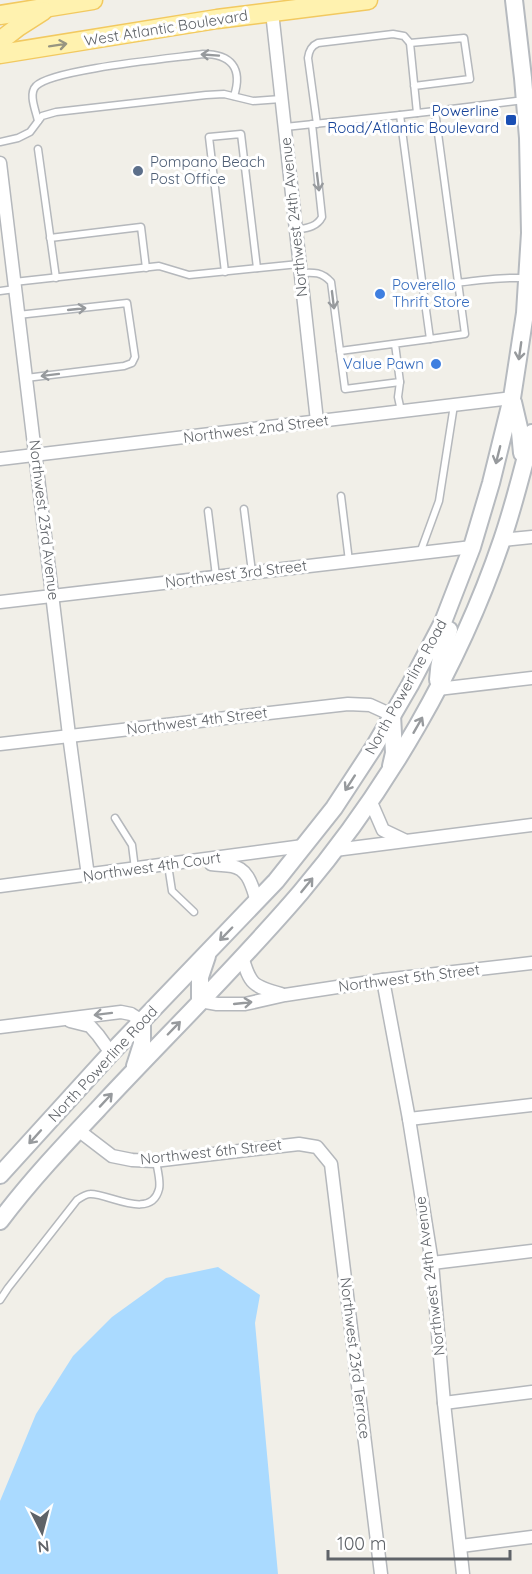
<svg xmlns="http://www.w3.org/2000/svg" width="532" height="1574" font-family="Quicksand,sans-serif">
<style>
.water{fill:#aadaff}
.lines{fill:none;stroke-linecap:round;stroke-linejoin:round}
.service-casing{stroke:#b5b8bc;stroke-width:9}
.minor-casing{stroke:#b5b8bc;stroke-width:15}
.secondary-casing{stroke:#b6babf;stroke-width:20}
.primary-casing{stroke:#f2c960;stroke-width:21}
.service{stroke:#fff;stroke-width:6}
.minor{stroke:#fff;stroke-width:12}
.secondary{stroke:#fff;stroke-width:16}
.primary{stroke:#fff2af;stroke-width:18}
.oneway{stroke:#979581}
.oneway2{stroke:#979a9d}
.transit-dot{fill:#1a4fb4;stroke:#fff;stroke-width:2}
.service-dot{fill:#5c6f8a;stroke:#fff;stroke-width:2}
.shop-dot{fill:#3f7fe0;stroke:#fff;stroke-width:2}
.labels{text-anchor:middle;stroke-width:6;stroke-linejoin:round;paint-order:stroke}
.street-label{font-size:15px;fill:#5f6368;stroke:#fff}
.transit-label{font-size:15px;fill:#164399;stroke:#fff;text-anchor:end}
.service-label{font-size:15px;fill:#4e5e75;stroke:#fff;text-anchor:start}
.shop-label{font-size:15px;fill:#366cbe;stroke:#fff;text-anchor:start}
</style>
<rect width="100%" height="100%" fill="#f1efe8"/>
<path class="water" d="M218 1267 260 1295 255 1323 278 1574H0V1501L36 1414 73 1356 112 1317 166 1278Z"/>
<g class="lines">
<g class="service-casing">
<g id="service">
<path d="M414 86 470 79 464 38 410 43 417 113"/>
<path d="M524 100 435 111 465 334 430 339 423 288C457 283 492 277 526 278"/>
<path d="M38 121C36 111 28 94 36 86 52 69 175 58 203 54 231 54 243 68 234 96"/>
<path d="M317 124 308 58C309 51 311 46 318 43L393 34 404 36 410 43"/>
<path d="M285 127 400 115"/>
<path d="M0 142 18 138 30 132 42 116 56 112 206 95 224 94 253 101 281 99"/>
<path d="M38 149 56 278"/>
<path d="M296 230C307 228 317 227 322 217L312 124"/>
<path d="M50 238 141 227 146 268"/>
<path d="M225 272 209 137 241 134 257 268"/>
<path d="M301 273C314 272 322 272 331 282L340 351"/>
<path d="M14 282 159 266 189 275 299 264"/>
<path d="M423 288 400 115 435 111"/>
<path d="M0 291 15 289"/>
<path d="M18 315 127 303 135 357 132 363 124 366 26 378"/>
<path d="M395 344 400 382 345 389 340 351 430 339"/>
<path d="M400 382 398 397 401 411"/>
<path d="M341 496 349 561"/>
<path d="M244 509 252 572"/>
<path d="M208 511 216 576"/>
<path d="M420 553 439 501 454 405"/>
<path d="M115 818 132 845 135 869"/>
<path d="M168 865 172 891 194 912"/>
<path d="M0 1300 8 1288 77 1200C80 1198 86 1194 90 1194 108 1193 151 1221 159 1189 161 1181 157 1169 156 1160"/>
</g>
</g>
<g class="minor-casing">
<g id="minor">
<path d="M272 12 317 421"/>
<path d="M0 163 69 735 88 876"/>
<path d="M0 459 512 398"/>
<path d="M502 540 532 537"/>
<path d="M0 602 472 547"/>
<path d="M438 689 532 678"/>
<path d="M0 744 348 704 370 705 392 715"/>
<path d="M370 800 383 830 404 840"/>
<path d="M335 850 532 825"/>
<path d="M211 864C218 865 225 865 232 866 249 869 252 887 257 901"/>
<path d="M0 886 303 846"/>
<path d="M242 956C250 985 253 986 281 994"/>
<path d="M383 980 409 1119 432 1263 444 1403 463 1574"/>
<path d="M200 1001 217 1004H245L285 995 383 980 532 963"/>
<path d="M70 1021 90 1026 98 1035 111 1053"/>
<path d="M0 1027 121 1012 131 1014 142 1021"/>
<path d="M409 1119 532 1105"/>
<path d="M78 1130 112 1156 132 1160 154 1161 299 1144 317 1147 331 1164 381 1574"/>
<path d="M432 1263 532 1251"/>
<path d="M444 1403 532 1392"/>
<path d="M461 1546 532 1537"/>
</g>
</g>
<g class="secondary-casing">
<g id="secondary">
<path d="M513 402 520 432 522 453"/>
<path d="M438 680C439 661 442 648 449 630"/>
<path d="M391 766 394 753 392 715"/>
<path d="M200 1001V977L207 956"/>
<path d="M135 1066 142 1044V1021"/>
<path d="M0 1175 111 1053 276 881 334 808 374 747 410 685 443 622 472 547 491 483 512 398 525 313 530 233 528 138 523 78 514 0"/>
<path d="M0 1221C30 1181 65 1144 99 1108 166 1036 237 967 301 892 387 790 459 667 502 540 514 505 523 469 532 433"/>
</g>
</g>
<g class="primary-casing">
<g id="primary">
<path d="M0 15 93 0"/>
<path d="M0 41 18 27 43 11"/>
<path d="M0 54 217 19 368 0"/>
</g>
</g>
<use href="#service" class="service"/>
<use href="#minor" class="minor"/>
<use href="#secondary" class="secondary"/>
<use href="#primary" class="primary"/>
</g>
<defs><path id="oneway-shaft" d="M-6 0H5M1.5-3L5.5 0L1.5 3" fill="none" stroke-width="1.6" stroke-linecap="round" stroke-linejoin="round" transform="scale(1.5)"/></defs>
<use class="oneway" href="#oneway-shaft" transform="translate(58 45) rotate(-9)"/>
<g class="oneway2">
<use href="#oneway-shaft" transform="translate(210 55) rotate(-176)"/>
<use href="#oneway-shaft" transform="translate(318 182) rotate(83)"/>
<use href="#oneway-shaft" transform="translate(333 300) rotate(83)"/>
<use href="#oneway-shaft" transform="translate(77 309) rotate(-6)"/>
<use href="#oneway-shaft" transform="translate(520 351) rotate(98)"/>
<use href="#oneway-shaft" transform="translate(50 375) rotate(173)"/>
<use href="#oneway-shaft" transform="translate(498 455) rotate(104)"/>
<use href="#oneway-shaft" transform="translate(418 725) rotate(-60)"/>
<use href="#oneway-shaft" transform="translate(350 783) rotate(123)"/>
<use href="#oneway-shaft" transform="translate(307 885) rotate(-51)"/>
<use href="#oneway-shaft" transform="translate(226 934) rotate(134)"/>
<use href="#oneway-shaft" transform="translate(243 1003) rotate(-6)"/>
<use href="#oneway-shaft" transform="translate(103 1014) rotate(173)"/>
<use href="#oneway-shaft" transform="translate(174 1028) rotate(-46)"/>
<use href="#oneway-shaft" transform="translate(106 1100) rotate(-47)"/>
<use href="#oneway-shaft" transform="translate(35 1137) rotate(132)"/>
</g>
<rect class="transit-dot" x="505" y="114" width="12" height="12" rx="3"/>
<circle class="service-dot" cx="138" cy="171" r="6"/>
<g class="shop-dot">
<circle cx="380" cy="294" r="6"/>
<circle cx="436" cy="364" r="6"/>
</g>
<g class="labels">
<g class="street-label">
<text transform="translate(166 28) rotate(-9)" y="5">West Atlantic Boulevard</text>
<text transform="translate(294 217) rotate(-96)" y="5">Northwest 24th Avenue</text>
<text transform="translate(256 429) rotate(-7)" y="5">Northwest 2nd Street</text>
<text transform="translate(44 520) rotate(83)" y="5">Northwest 23rd Avenue</text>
<text transform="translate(236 574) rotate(-7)" y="5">Northwest 3rd Street</text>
<text transform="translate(406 687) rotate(-61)" y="5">North Powerline Road</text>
<text transform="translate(197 721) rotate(-7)" y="5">Northwest 4th Street</text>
<text transform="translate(152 867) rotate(-8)" y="5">Northwest 4th Court</text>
<text transform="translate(409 978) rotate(-7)" y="5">Northwest 5th Street</text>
<text transform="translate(103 1064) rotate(-47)" y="5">North Powerline Road</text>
<text transform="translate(211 1152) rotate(-6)" y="5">Northwest 6th Street</text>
<text transform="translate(430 1276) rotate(-97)" y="5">Northwest 24th Avenue</text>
<text transform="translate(355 1358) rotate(83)" y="5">Northwest 23rd Terrace</text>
</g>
<g class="transit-label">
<text x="499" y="116">Powerline<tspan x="499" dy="17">Road/Atlantic Boulevard</tspan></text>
</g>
<g class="service-label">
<text x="150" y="167">Pompano Beach<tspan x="150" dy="17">Post Office</tspan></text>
</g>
<g class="shop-label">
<text x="392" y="290">Poverello<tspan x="392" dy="17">Thrift Store</tspan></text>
<text x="424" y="369" text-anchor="end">Value Pawn</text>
</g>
</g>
<g transform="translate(42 1532) rotate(174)" stroke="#ffffff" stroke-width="4.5" paint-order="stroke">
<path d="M0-4.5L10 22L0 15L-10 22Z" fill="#5f6368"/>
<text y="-9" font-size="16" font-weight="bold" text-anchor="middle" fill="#5f6368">N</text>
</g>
<path d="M328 1550v9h182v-9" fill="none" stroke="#5f6368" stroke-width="3"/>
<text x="337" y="1550" font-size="18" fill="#5f6368" stroke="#ffffff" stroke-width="4.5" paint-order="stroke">100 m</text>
</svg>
